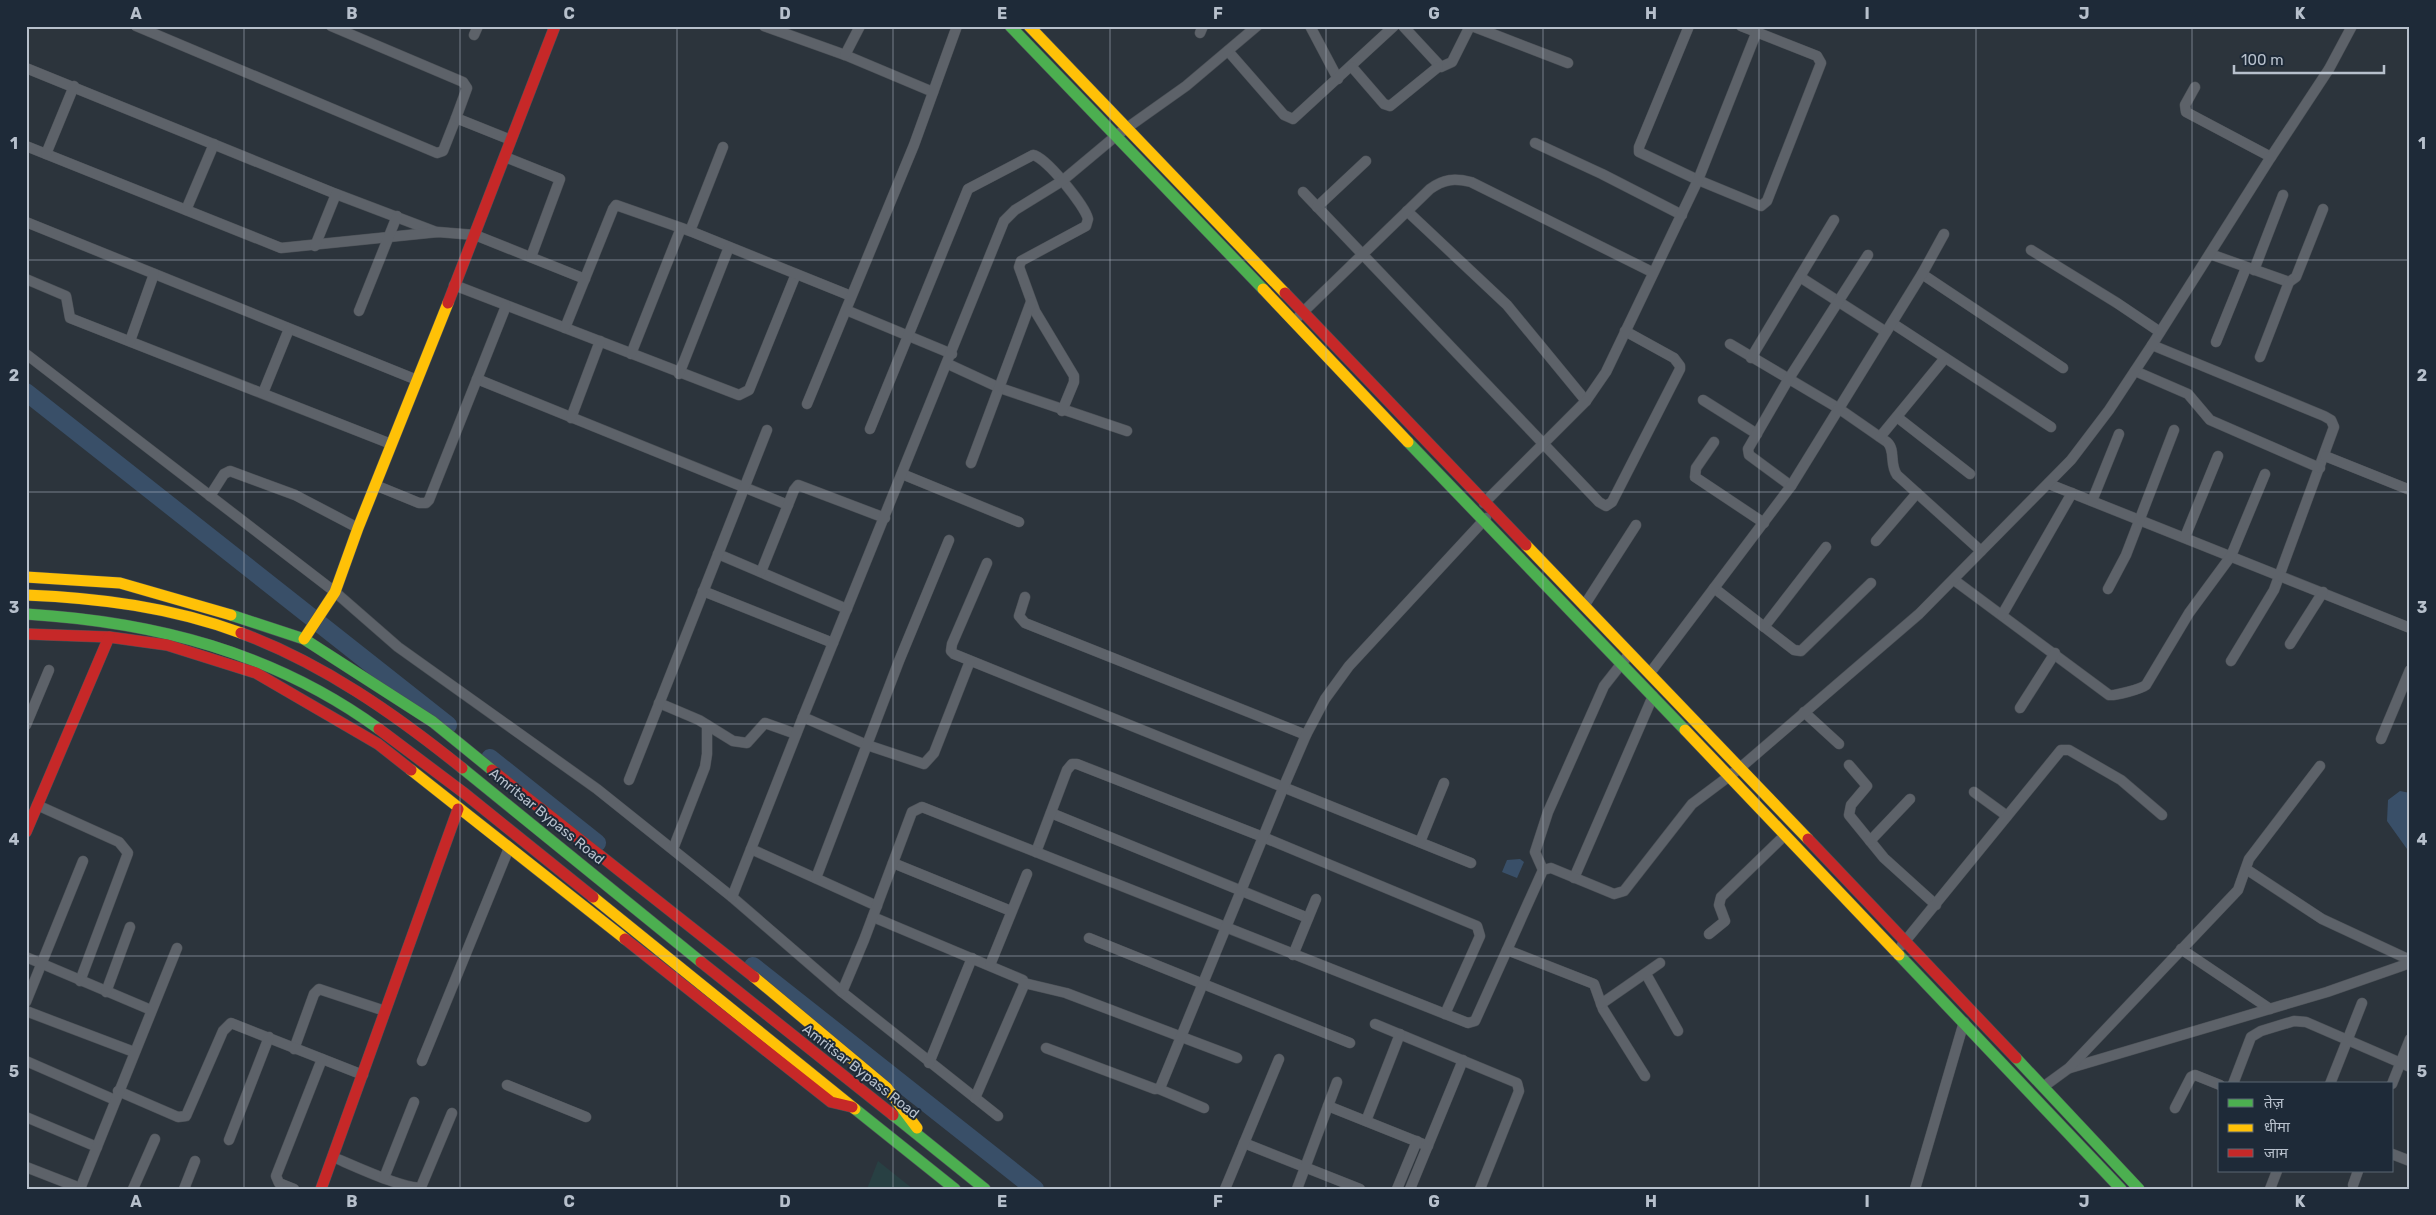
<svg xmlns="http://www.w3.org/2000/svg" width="2436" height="1215" font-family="Rubik,'Noto Sans Devanagari',sans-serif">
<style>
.green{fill:#284043}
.water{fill:#394f68}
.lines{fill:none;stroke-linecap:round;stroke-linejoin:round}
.river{stroke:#394f68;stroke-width:18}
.street-casing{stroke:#4b5056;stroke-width:11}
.fast-casing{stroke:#4b5056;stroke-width:12}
.slow-casing{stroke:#4b5056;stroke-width:12}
.jam-casing{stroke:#4b5056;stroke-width:12}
.street{stroke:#5d6269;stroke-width:10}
.fast{stroke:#4caf50;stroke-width:11}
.slow{stroke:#ffc107;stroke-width:11}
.jam{stroke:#c62828;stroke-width:11}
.grid{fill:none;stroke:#b7c0cc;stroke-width:1;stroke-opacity:0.55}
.labels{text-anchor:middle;stroke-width:4;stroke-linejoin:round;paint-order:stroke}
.street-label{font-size:14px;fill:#b7c0cc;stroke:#1e2a38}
.neatline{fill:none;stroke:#b7c0cc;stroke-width:2}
.grid-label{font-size:16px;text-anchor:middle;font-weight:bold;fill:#b7c0cc}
</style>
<rect width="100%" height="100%" fill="#2c343c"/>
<path class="green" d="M878 1161 913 1189H867Z"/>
<g class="water">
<path d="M2400 791 2410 793V885L2407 849 2387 821 2388 800Z"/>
<path d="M1520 859 1524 862 1517 878 1502 872 1507 860Z"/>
</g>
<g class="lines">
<g class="river">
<path d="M26 392 448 725"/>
<path d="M490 758 597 843"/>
<path d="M753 966 1035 1189"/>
</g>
<g class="street-casing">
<g id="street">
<path d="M136 26 437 153 443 151 456 118"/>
<path d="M331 26 463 82 467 88 456 118 511 140"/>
<path d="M764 26 845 55 933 92"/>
<path d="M1310 26 1338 79"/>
<path d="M1403 26 1441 67 1452 62 1470 26"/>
<path d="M1472 26 1568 63"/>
<path d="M1689 26 1639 147V152L1698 180 1761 206 1767 201 1821 63 1817 56 1741 26"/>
<path d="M1200 33 1203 26"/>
<path d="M474 35 478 26"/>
<path d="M1228 51 1284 115 1293 119 1394 26"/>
<path d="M845 55 860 26"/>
<path d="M1352 67 1384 104 1390 106 1438 67"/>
<path d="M26 68 336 194 436 232"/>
<path d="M2195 87 2185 105 2186 112 2271 157"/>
<path d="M1535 143 1602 174 1682 215"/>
<path d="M26 146 281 248 438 232 475 235 585 279"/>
<path d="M46 154 74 86"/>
<path d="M505 157 560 179 531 257"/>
<path d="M1303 192 1599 502 1606 506 1612 502 1680 369V366L1674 358 1625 331"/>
<path d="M1317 207 1366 161"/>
<path d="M186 210 214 144"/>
<path d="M1407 211 1507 305 1586 401"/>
<path d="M26 222 417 380"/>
<path d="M690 231 723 147"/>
<path d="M315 246 336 194"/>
<path d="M2031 250 2117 303 2160 332"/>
<path d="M2210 254 2289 282 2296 277 2323 209"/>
<path d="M2254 270 2283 195"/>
<path d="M1922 274 2063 368"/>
<path d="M1800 277 1886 332"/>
<path d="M26 279 66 296 70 318 391 444"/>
<path d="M454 285 739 395 749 390 796 274"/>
<path d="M846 310 952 354"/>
<path d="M359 311 397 216"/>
<path d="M1299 316 1430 189C1444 179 1454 178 1471 182L1652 272"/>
<path d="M1892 323 2051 427"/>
<path d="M565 328 613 209 616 205 690 231 851 296"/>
<path d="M130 341 154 274"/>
<path d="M2216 342 2246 268"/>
<path d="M1730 344 1838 408 1887 442C1896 450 1889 464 1897 475L1981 551"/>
<path d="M2152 345 2324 416 2331 420 2334 427 2274 590 2231 661"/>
<path d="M26 354 335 592 398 647 597 789 732 897 842 992 998 1116"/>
<path d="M631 354 681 228"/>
<path d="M2260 357 2289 282"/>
<path d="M1751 358 1834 220"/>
<path d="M948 364 1000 388 1127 431"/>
<path d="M2135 371 2188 394 2210 420 2320 468"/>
<path d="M679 374 729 247"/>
<path d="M477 379 788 505"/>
<path d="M263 393 289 329"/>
<path d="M1703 400 1757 434"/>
<path d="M807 404 914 145 957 26"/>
<path d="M1897 417 1970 474"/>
<path d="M571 418 600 341"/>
<path d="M870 429 968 189 1033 155C1046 157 1085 206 1088 219L1086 226 1021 261 1019 267 1035 311 1074 376V382L1062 411"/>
<path d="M1880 437 1945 358"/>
<path d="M1714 442 1696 468 1695 477 1764 523"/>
<path d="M2325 456 2410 490"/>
<path d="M971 463 1031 302"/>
<path d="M902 474 1019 522"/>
<path d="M2049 484 2410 628"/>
<path d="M375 485 419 503H426L429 500 506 306"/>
<path d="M1791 486 1749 455 1748 449 1788 380 1868 255"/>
<path d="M210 496 224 474 230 471 295 495 358 528"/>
<path d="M2092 501 2119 434"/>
<path d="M1484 503 1586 401 1606 372 1698 180 1759 26"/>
<path d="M2185 537 2218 456"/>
<path d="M1876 541 1917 493"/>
<path d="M718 554 847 609"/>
<path d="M987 563 952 644 951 651 954 654 1471 863"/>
<path d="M761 572 794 490 798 485 885 518"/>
<path d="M1954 580 2109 695C2115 696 2141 689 2146 685L2189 613 2231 556 2265 474"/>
<path d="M1714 588 1794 650 1801 651 1871 583"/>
<path d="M2108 589 2126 555 2174 430"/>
<path d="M703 591 833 643"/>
<path d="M1025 597 1019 616 1025 623 1306 735"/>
<path d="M1584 606 1636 525"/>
<path d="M2002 615 2072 493"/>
<path d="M1764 627 1826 547"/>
<path d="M2290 644 2323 592"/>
<path d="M1650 673 1791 486 1922 274 1944 234"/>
<path d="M659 703 699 720 733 741 747 743 765 723 796 734"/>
<path d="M2020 708 2055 653"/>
<path d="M1804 712 1839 744"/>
<path d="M803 717 867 745 924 764 934 753 970 661"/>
<path d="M26 725 49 670"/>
<path d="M2381 739 2410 670"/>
<path d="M1849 765 1867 786 1851 805 1849 815 1884 858 1936 905"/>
<path d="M629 780 767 430"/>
<path d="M1974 792 2007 816"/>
<path d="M37 805 119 842 128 853 80 981"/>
<path d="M1051 813 1308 918"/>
<path d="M1870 841 1910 799"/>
<path d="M1420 842 1444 783"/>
<path d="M673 849 705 767 707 754V725"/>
<path d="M751 849 877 906"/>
<path d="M1036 852 1067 770 1072 764H1077L1263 837 1477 926 1480 936 1445 1014"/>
<path d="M893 863 1011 911"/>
<path d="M2246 869 2322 919 2410 960"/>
<path d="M1543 870 1535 852 1548 812 1604 686 1626 658"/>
<path d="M816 878 899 661 949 540"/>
<path d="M1574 878 1653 696"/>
<path d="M732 897 803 717 1004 221 1015 210 1062 181 1117 135 1186 86 1257 26"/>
<path d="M873 917 1023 980 1024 985 975 1098"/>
<path d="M1709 934 1725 921 1719 905 1721 897 1785 835"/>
<path d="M1089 938 1350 1043"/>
<path d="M1902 945 2061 750H2069L2121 780 2162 815"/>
<path d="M2181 949 2270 1009"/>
<path d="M1507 950 1594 984 1603 1009 1645 1076"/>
<path d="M1293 955 1316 899"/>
<path d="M26 957 151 1010"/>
<path d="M990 965 1027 874"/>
<path d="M1646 974 1678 1031"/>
<path d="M1024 983 1066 993 1237 1058"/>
<path d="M106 992 130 927"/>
<path d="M842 992 864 940 912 812 922 807 1468 1023 1475 1021 1543 870 1551 868 1614 894 1624 891 1692 804 1740 768 1919 614 2071 460 2109 410 2152 345 2269 160 2329 69 2352 26"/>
<path d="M26 1002 83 861"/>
<path d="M1601 1004 1660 963"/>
<path d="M26 1011 134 1052"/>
<path d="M1375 1024 1517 1083 1519 1091 1480 1189"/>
<path d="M1046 1048 1155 1089 1160 1088 1284 786 1306 735 1325 699 1349 666 1486 518"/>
<path d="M294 1049 314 994 319 989 385 1011"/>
<path d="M26 1061 115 1100"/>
<path d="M422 1061 509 848"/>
<path d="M929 1063 972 958"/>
<path d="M2070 1068 2327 992 2410 963"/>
<path d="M2233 1084 2251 1037 2261 1031 2294 1021 2306 1022 2410 1067"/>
<path d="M2330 1084 2362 1003"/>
<path d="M2392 1084 2410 1039"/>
<path d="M507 1085 586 1117"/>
<path d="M2043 1087 2069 1068 2238 890 2249 859 2320 766"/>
<path d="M1159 1089 1204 1108"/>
<path d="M118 1091 178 1117 186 1116 223 1031 231 1023 363 1075"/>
<path d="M1328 1106 1428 1146"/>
<path d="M2175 1108 2191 1077 2195 1075 2220 1085"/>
<path d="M26 1117 97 1147"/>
<path d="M1366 1121 1400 1034"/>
<path d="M229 1140 269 1037"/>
<path d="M1244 1143 1360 1189"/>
<path d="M2392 1154 2410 1161"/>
<path d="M333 1157C350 1164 407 1191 421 1187L452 1113"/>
<path d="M26 1167 80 1188"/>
<path d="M384 1178 414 1102"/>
<path d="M2353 1185 2358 1171"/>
<path d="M80 1189 177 948"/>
<path d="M133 1189 155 1139"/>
<path d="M184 1189 195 1161"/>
<path d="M294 1189 279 1183 276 1176 322 1059"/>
<path d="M1225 1189 1279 1059"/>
<path d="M1297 1189 1337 1082"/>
<path d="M1397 1189 1417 1141"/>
<path d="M1410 1189 1463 1060"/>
<path d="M1915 1189 1964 1022"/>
<path d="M2270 1189 2277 1171"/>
</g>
</g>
<g class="fast-casing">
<g id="fast">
<path d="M1010 26 1263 289"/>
<path d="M1408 442 1685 730"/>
<path d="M26 614C155 622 273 652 379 729"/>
<path d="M231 615 304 639 433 722 492 770"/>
<path d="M462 768 701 962"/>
<path d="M1899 955 2121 1189"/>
<path d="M2016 1058 2139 1189"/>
<path d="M855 1109 955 1189"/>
<path d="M893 1115 985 1189"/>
</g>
</g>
<g class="slow-casing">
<g id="slow">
<path d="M1029 26 1285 293"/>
<path d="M1263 289 1408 442"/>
<path d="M1526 545 1808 839"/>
<path d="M26 577 120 583 231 615"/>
<path d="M26 595C99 598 171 607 241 633"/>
<path d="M304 639 335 592 358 528 448 303"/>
<path d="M1685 730 1899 955"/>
<path d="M411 770 625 939"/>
<path d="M593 897 855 1109"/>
<path d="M754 977 887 1088 917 1128"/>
</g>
</g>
<g class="jam-casing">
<g id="jam">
<path d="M1285 293 1526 545"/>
<path d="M448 303 555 26"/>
<path d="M241 633C322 663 395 714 462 768"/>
<path d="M26 634 109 637 167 645 256 673 378 744 411 770"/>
<path d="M379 729 464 793 593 897"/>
<path d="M492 770 754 977"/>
<path d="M26 832 109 637"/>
<path d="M1808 839 2016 1058"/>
<path d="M625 939 831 1102 852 1107"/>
<path d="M701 962 893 1115"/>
<path d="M321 1189 458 809"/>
</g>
</g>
<use href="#street" class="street"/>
<use href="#fast" class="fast"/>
<use href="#slow" class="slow"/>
<use href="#jam" class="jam"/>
</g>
<path class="grid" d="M244 26V1189M460 26V1189M677 26V1189M893 26V1189M1110 26V1189M1326 26V1189M1543 26V1189M1759 26V1189M1976 26V1189M2192 26V1189M26 260H2410M26 492H2410M26 724H2410M26 956H2410"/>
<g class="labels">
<g class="street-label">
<text transform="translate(547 816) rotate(39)" y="5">Amritsar Bypass Road</text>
<text transform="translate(861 1071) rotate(38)" y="5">Amritsar Bypass Road</text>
</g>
</g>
<rect width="2436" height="1215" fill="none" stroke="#1e2a38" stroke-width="55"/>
<rect x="2218" y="1082" width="175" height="90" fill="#1e2a38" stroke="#5b6673"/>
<rect x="2228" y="1099" width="25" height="8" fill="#4caf50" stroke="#5b6673"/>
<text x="2264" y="1108" font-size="15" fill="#b7c0cc">तेज़</text>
<rect x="2228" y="1124" width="25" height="8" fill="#ffc107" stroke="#5b6673"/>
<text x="2264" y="1132" font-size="15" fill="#b7c0cc">धीमा</text>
<rect x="2228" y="1149" width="25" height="8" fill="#c62828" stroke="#5b6673"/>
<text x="2264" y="1158" font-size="15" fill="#b7c0cc">जाम</text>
<path d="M2234 65v8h150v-8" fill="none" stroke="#b7c0cc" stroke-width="2.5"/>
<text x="2241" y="65" font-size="15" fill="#b7c0cc" stroke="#1e2a38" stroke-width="4" paint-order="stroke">100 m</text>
<rect x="28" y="28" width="2380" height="1160" class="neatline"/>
<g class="grid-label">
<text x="136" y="19">A</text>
<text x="352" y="19">B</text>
<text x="569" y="19">C</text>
<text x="785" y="19">D</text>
<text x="1002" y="19">E</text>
<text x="1218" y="19">F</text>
<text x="1434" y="19">G</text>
<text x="1651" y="19">H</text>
<text x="1867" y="19">I</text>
<text x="2084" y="19">J</text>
<text x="2300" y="19">K</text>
<text x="14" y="149">1</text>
<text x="2422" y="149">1</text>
<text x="14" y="381">2</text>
<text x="2422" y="381">2</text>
<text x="14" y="613">3</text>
<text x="2422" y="613">3</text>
<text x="14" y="845">4</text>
<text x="2422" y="845">4</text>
<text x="14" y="1077">5</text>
<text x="2422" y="1077">5</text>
<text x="136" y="1207">A</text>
<text x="352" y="1207">B</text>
<text x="569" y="1207">C</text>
<text x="785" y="1207">D</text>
<text x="1002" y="1207">E</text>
<text x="1218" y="1207">F</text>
<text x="1434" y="1207">G</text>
<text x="1651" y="1207">H</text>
<text x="1867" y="1207">I</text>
<text x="2084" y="1207">J</text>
<text x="2300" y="1207">K</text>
</g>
</svg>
